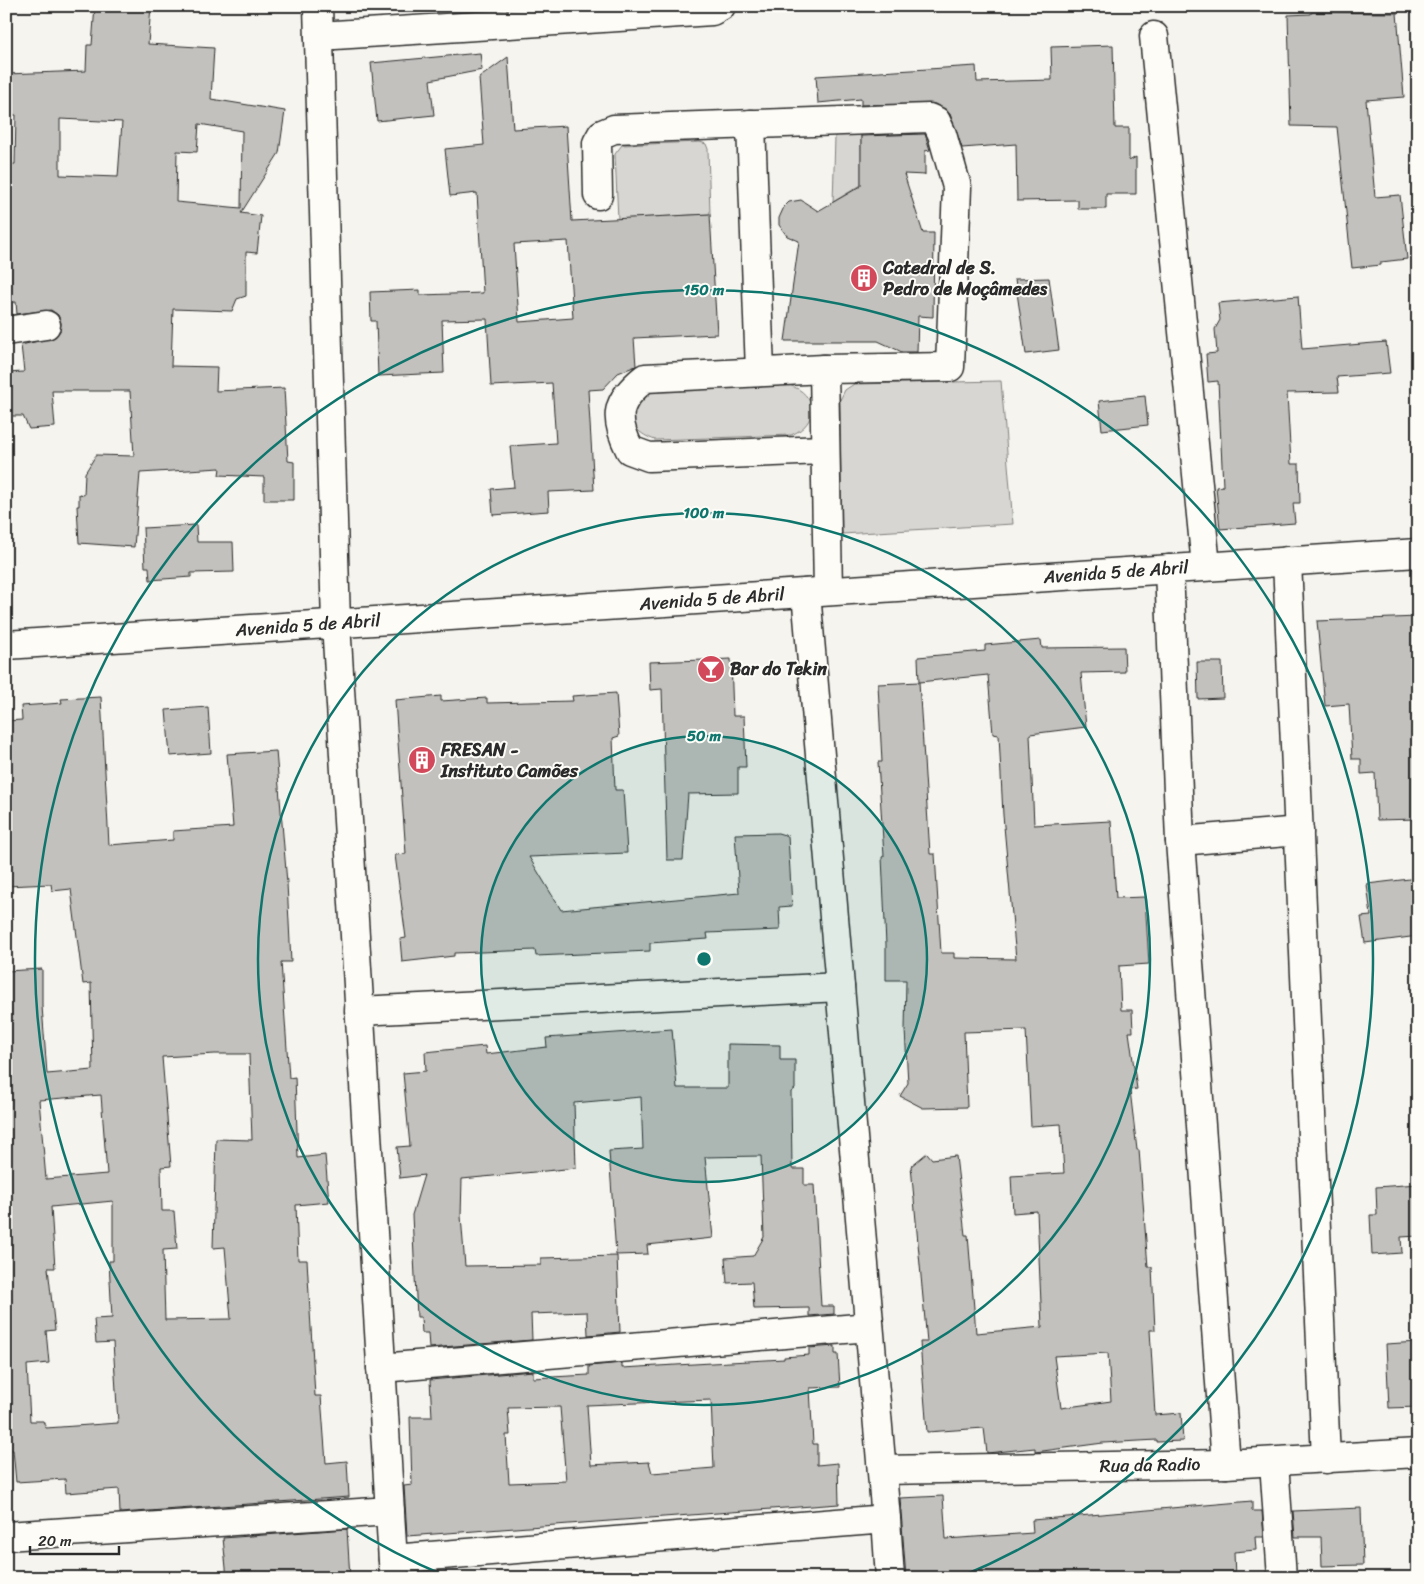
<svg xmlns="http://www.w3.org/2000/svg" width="1424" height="1584" font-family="Sriracha,sans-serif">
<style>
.green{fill:#d7d6d2;stroke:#81807e}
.building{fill:#c2c1be;stroke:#2b2b2b;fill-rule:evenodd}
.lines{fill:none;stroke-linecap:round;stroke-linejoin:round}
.minor-casing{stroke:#2b2b2b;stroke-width:31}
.minor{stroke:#fdfcf7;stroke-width:28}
.ring{fill:none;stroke:#0f766e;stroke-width:2.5}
.labels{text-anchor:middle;stroke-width:4;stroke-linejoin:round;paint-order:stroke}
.poi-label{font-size:18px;font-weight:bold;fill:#2b2b2b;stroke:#fdfcf7;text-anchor:start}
.street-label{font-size:18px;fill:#2b2b2b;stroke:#fdfcf7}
.centre{fill:#0f766e;stroke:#fdfcf7;stroke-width:2.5}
.ring-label{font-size:15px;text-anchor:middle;font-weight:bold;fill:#0f766e;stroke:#fdfcf7;stroke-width:4;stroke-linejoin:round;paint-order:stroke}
</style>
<rect width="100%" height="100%" fill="#f5f4ef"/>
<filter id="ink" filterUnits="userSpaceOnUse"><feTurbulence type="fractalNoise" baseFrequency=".02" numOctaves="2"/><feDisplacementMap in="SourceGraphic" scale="10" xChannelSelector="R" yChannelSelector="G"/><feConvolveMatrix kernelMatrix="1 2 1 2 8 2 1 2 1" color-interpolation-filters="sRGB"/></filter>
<g filter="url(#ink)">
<g class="green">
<path d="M861 132V185L833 202 835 137 837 133Z"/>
<path d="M700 142 706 144 708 149 710 214 618 219 615 154 622 145Z"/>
<path d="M1001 381 1013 524 842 534 840 400 845 390 854 384Z"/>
<path d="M789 385C818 394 819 424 791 435L655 440C641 435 625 424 634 407 636 402 643 397 648 392Z"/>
</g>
<g class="building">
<path d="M95 6H151L148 44 214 48 211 99 285 111 279 153 241 213 261 216 257 253 246 252V296L237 299 232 311 173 309 171 366 217 367 216 391 284 388 288 461 294 462V500H264V477L219 475 220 468 140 473 134 547 79 543 77 506H79V494L84 495 85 473 96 455 134 456 130 391H52L55 427 29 429 23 416H6V373L24 372 21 345 55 337 60 331 61 323 58 315 51 310 17 314 16 302 6 303V165L15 164 16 115H6V74L86 71 87 45H92ZM60 119 122 122 118 177 60 175ZM199 124 242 131 241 208 176 202 177 151 197 152Z"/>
<path d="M1311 12 1397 13 1404 97 1366 100 1375 197 1400 195 1407 259 1381 262V265L1352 268 1337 127 1291 126 1288 15 1311 14Z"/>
<path d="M1113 45 1115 128H1129V161L1136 157V194H1106V209H1078V200L1017 201 1016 144 962 148 950 114 935 104 861 105V99L818 103 816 76 976 66 977 82 1052 80 1051 47Z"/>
<path d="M480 53 482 70 430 80 434 115 377 121 371 63Z"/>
<path d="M508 57 513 129 566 126 572 221 710 214 717 334 634 338 636 366 618 373 603 389 588 390 594 490 548 492 549 511 493 515 491 489 514 487 510 446 556 443 552 383 491 386 487 319 442 320 444 373 378 376 376 321H371L370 292 420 290V295L483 293 477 193 450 196 445 149 484 145 479 78ZM568 241 573 318 519 322 514 244Z"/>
<path d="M925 134 930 150 925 151V175L904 174 923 233H934L933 317 918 316 917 352H902L878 341H785L799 241 787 236 779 225V218L784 207 789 202 801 200 818 211 861 186V136Z"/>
<path d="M1049 278 1059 350 1026 354 1015 279Z"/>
<path d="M1298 296 1302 349 1386 342 1390 373 1337 377 1339 392 1287 393 1291 464H1299L1300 503H1293L1295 523 1220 529 1216 487 1223 486 1218 381 1208 382 1206 354 1217 353 1215 329 1220 320 1218 303Z"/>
<path d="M1145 396 1148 425 1102 430 1099 401Z"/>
<path d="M196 525 197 542H233L234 572 191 573V577L150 580 149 567H145L143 528Z"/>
<path d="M1418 617V819L1377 820 1375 773 1361 774V759H1352L1349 704 1325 706 1317 621Z"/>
<path d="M1041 640 1042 648 1124 647 1125 672 1081 673 1086 727 1030 734 1034 825 1111 821 1116 898 1145 897 1149 964 1119 966 1121 1010H1132L1133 1032H1129L1137 1089 1130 1090 1137 1150H1139L1148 1267H1152L1155 1330H1150L1155 1415 1181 1413 1183 1441 1157 1442V1440L1103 1443 1035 1452V1448L987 1453 984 1428 927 1432 920 1342H927L911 1166 927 1153 932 1159 956 1156 965 1235H968L976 1333 1042 1327 1037 1211 1013 1213 1011 1176 1064 1173 1061 1124 1031 1126 1026 1030 964 1032 967 1107 923 1108 900 1096 908 1083 905 1030 906 980H886V945L882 857 884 856 878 762H882L878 684 919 682 918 657 985 651V645ZM988 675 993 734 999 735 1003 815 1016 959 954 958V953H941L935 854H930L919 682ZM1108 1353 1111 1401 1061 1408 1054 1356Z"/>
<path d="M731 659 733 716H744L746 767H738V793L688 794 683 860H667L662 689 650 690 649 662Z"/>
<path d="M1197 662H1222L1223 698 1198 699Z"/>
<path d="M616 693 619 736 613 738 615 790H623L627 853 529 857 561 910 739 893 735 834 778 833 788 836 792 906 779 907 780 930 707 933 708 939 650 943V951L536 956 535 950 454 953V956L402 962 400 939 406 938 395 855 406 854 395 700 441 696V701L487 698V703L573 701 572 696Z"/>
<path d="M101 697 109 845 173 840V831L233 827 227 754 276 751 287 883 291 962H281L289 1078 295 1077 298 1158 325 1155 329 1202 296 1205 298 1260H307L315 1396H321L326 1463 347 1461 349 1497 120 1513 119 1489 66 1493 65 1479 16 1482 13 1450H6V971L42 969V1006L47 1074 93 1070 91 983 83 984 71 889 52 891 51 884 6 886V721L22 720 21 706 62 703 61 699ZM215 1054H249L252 1140 216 1139 213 1248 225 1247 231 1319 165 1320 163 1250 177 1249 174 1211H162L161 1167 171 1166 162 1057ZM101 1095 107 1174 46 1179 39 1100ZM113 1201V1261H109L112 1318 94 1319 96 1343 113 1342 118 1423 46 1428 43 1421H30L27 1365 49 1363 46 1331 55 1330 48 1268H55L51 1207Z"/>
<path d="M208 707 211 753 170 756 166 710Z"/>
<path d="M1418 878V936L1365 943 1361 917 1371 916 1367 884Z"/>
<path d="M672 1029 677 1088H728V1044L780 1045V1060H795V1089L791 1092 792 1169H804V1185H814L821 1306H834V1314L809 1316V1308L754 1309 752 1282 727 1283 725 1258 753 1256 764 1237 761 1156 705 1157 713 1238 647 1245 648 1254 616 1255 609 1151 643 1149 641 1097 574 1103 576 1168 462 1179 461 1216 465 1266 541 1265V1258L617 1256 620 1332 588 1335 587 1312 531 1314 532 1340 429 1348 428 1333H422L421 1317H417L412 1215 424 1175 400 1178 397 1147 410 1146 403 1073 426 1071 425 1052 485 1046 486 1054 547 1047 546 1038Z"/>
<path d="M1418 1184V1236L1401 1237 1402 1253 1372 1255 1370 1215H1377L1376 1187Z"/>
<path d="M1418 1342V1407L1389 1408 1386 1344Z"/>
<path d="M835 1346V1354H838L840 1387 810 1388 813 1444H817V1465L838 1463 839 1504 407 1536 404 1486 412 1485 410 1417H432L430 1380 533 1371V1378L589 1375V1366L622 1363V1368L784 1359V1357L809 1355V1348ZM711 1400 714 1468 652 1473 649 1462 591 1465 587 1405ZM560 1407 566 1481 509 1483 506 1435H510L508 1408Z"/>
<path d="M943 1496 946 1539 1033 1533 1032 1520 1252 1501V1511H1262L1264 1537H1255L1256 1550 1234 1552 1235 1578H1147L1146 1575 1137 1576V1574L1093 1578H1040V1574L1004 1578H906L900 1498Z"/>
<path d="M1361 1508 1363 1565 1322 1566 1321 1537H1295L1293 1511Z"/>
<path d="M347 1529 350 1578H227L223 1538Z"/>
</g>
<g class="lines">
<g class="minor-casing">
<g id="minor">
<path d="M318 6 336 623 394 1578"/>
<path d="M319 36 712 11 721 6"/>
<path d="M1154 36 1206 566"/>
<path d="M751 124 760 372"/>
<path d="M598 195 597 143 602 134 614 129 929 118 936 121 942 134 957 187 950 367 824 369 645 378C616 401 613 417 630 450L649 457 824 450"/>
<path d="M6 331 46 325"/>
<path d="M824 369 828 591"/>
<path d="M1287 561 1326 1459"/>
<path d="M1169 569 1180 841 1226 1464"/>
<path d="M806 593 886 1519"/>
<path d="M6 645 1418 553"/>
<path d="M1180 841 1299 831"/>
<path d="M359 1011 840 987"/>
<path d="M381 1368 869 1327"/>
<path d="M1274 1462 1282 1578"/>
<path d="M882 1470 1226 1464 1418 1453"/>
<path d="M6 1536 390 1511"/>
<path d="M393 1559 886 1519 890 1578"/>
</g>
</g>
<use href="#minor" class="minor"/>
</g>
</g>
<circle cx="704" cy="959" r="223" fill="#0f766e" fill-opacity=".12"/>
<g class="ring">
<circle cx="704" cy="959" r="223"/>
<circle cx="704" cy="959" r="446"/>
<path d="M448 1577A669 669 0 1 1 960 1577"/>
</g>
<defs>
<g id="building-disc" transform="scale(1.4375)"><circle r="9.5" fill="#d1495b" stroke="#fdfcf7"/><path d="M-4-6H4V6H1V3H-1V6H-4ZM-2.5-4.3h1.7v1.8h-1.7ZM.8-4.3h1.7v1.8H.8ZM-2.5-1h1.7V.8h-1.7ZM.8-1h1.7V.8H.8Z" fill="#fff"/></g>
<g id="bar-disc" transform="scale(1.4375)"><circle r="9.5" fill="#d1495b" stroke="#fdfcf7"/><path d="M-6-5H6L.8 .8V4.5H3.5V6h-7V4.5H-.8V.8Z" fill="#fff"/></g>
</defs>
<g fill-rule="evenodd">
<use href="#building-disc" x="864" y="278"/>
<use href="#bar-disc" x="711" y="669"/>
<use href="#building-disc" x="422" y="760"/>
</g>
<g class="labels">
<g class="poi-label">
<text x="883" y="274">Catedral de S.<tspan x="883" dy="21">Pedro de Moçâmedes</tspan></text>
<text x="730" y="675">Bar do Tekin</text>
<text x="441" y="756">FRESAN -<tspan x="441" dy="21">Instituto Camões</tspan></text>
</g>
<g class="street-label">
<text transform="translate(1116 572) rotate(-4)" y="6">Avenida 5 de Abril</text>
<text transform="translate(712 599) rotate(-4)" y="6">Avenida 5 de Abril</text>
<text transform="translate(308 625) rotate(-4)" y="6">Avenida 5 de Abril</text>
<text transform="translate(1150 1465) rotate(-1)" y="6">Rua da Radio</text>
</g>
</g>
<circle cx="704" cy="959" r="8" class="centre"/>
<g class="ring-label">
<text x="704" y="295">150 m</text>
<text x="704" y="518">100 m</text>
<text x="704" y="741">50 m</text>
</g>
<rect width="1424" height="1584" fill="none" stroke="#fdfcf7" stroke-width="25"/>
<rect x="12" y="12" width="1399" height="1559" fill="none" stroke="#2b2b2b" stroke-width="2" filter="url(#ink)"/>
<path d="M30 1546v8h89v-8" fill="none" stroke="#2b2b2b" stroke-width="2.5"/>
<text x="38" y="1546" font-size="15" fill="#2b2b2b" stroke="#fdfcf7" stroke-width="4" paint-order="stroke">20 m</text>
</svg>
